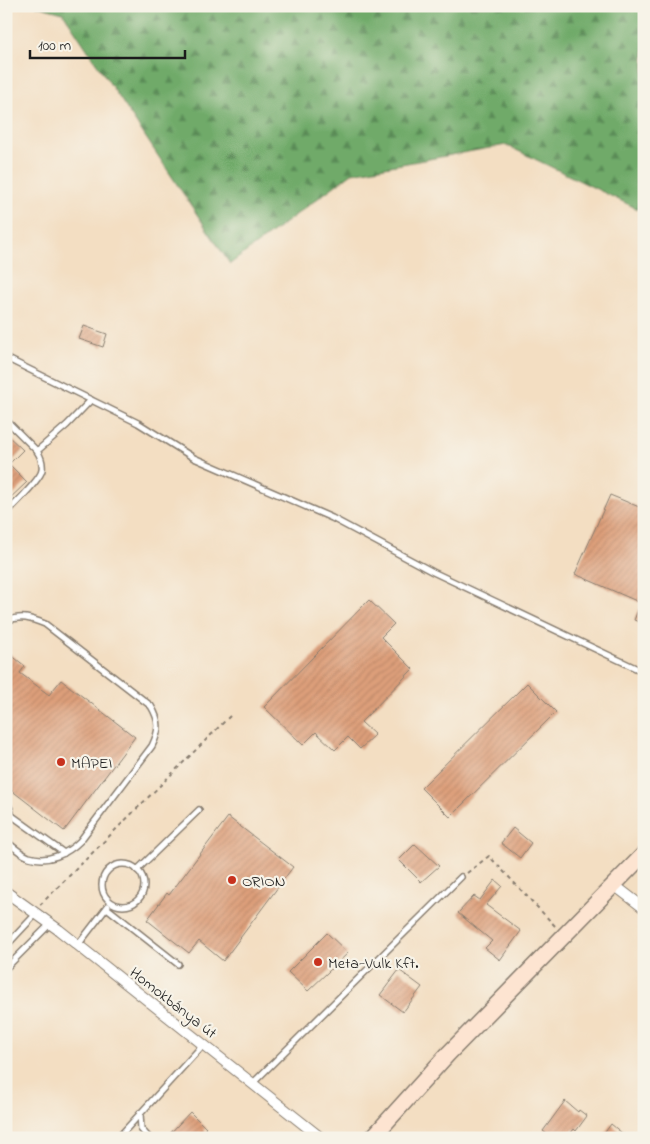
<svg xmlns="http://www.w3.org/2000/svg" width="650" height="1144" font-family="'Indie Flower',sans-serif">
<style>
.forest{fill:url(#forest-firs);stroke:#466342}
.building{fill:url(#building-hatch)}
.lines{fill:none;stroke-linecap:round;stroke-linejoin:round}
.service-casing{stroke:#887d6f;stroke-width:8}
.minor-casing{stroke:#887d6f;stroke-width:12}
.secondary-casing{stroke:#887d6f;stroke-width:18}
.path{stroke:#887d6f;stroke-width:2;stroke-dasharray:4 4;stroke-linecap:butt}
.service{stroke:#fff;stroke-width:5}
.minor{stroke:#fff;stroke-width:10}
.secondary{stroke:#fde4d1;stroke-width:15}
.poi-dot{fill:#c8321e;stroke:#f7f3e8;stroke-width:2}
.labels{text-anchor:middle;stroke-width:4.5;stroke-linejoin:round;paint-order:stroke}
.poi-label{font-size:16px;fill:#1c1c1c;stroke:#f7f3e8;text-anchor:start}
.street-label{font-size:16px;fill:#1c1c1c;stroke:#f7f3e8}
</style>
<defs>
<pattern id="forest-firs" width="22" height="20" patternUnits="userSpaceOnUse" patternTransform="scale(1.25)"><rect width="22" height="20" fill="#6faa69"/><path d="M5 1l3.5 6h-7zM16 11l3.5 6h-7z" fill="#5a8a56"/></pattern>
<pattern id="building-hatch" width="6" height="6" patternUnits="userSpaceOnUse" patternTransform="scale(1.25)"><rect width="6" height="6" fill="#dd9f7a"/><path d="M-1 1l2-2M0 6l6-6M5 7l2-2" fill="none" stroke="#bd8869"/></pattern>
</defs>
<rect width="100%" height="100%" fill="#f7f3e8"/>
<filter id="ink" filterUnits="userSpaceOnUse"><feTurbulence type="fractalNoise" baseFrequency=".02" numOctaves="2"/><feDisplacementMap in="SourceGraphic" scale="10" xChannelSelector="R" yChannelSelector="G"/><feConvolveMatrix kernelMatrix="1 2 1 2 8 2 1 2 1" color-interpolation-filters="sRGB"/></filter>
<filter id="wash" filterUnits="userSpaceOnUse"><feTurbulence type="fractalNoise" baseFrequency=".0096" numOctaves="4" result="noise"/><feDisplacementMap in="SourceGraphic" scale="20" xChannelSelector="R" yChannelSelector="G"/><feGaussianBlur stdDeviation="1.12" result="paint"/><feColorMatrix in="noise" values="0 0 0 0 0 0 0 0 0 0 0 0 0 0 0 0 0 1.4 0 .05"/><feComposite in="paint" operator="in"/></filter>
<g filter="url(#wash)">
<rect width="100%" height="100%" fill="#f3dec2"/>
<path class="forest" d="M37 6H644V212L506 145 352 173 230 264 63 13Z"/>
<g id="blocks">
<g class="building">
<path d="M84 326 107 334 103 347 79 339Z"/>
<path d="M6 434 23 450 9 464 27 482 6 502Z"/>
<path d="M610 495 644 509V624L634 620 641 603 575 574Z"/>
<path d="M369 600 394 624 381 637 413 669 361 722 375 735 360 749 348 737 335 750 316 732 303 745 264 707Z"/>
<path d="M6 651 25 666 20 673 49 695 61 680 135 737 64 831 6 786Z"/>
<path d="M527 683 556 712 450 817 421 788Z"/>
<path d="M228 817 293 867 223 961 199 941 189 953 147 920 167 893 169 895Z"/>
<path d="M513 828 531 843 520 858 501 843Z"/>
<path d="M415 844 439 866 421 882 399 860Z"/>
<path d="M495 880 502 886 486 905 521 931 500 960 485 948 492 941 458 913 474 896 480 900Z"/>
<path d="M327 933 348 953 308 991 288 972Z"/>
<path d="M399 970 422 987 403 1012 380 995Z"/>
<path d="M565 1101 578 1112 579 1110 587 1116 576 1131 574 1129 567 1138H552L543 1131Z"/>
<path d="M190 1112 206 1128 204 1130 213 1138H166Z"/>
<path d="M611 1124 628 1138H601Z"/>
</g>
</g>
</g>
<g filter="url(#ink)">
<use href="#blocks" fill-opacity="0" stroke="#887d6f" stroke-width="1"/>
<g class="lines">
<g class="service-casing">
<g id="service">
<path d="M6 358 138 423 194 458 332 518 433 572 644 672"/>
<path d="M6 420 37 451C41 457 43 463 42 470 41 479 14 505 6 513"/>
<path d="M37 451 67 425 91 400"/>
<path d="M6 621C22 615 30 618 45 624L151 706C160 721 160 730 152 746L80 841C67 854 48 863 29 857 21 854 13 847 6 841"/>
<path d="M6 802C12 810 13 817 6 824"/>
<path d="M11 815 64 853"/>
<circle cx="123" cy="885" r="21"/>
<path d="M137 870 199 810"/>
<path d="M107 908 178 964"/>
<path d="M78 945 108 906"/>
<path d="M6 946 36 914"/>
<path d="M6 968 50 924"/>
<path d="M253 1083 461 877"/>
<path d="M140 1113 141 1129 149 1138"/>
<path d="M118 1138 203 1045"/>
</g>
</g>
<g class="minor-casing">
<g id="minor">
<path d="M614 885 644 908"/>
<path d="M6 892 59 930 321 1138"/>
</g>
</g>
<g class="secondary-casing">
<path id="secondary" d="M372 1138 448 1054 644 854"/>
</g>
<g class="path">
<path d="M467 873 489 856 556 927"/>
<path d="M40 905 232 714"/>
</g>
<use href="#service" class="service"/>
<use href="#minor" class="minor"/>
<use href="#secondary" class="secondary"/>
</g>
</g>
<g class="poi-dot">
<circle cx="61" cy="762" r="5"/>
<circle cx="232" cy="880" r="5"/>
<circle cx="318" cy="962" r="5"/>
</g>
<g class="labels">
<g class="poi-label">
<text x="71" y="768">MAPEI</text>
<text x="242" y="886">ORION</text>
<text x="328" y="968">Meta-Vulk Kft.</text>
</g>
<g class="street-label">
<text transform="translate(174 1002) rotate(38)" y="6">Homokbánya út</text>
</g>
</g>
<rect width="650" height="1144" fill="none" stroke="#f7f3e8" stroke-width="25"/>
<path d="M30 50v8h155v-8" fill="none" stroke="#1c1c1c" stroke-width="2.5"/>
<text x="38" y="50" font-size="15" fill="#1c1c1c" stroke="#f7f3e8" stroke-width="4" paint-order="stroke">100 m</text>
</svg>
